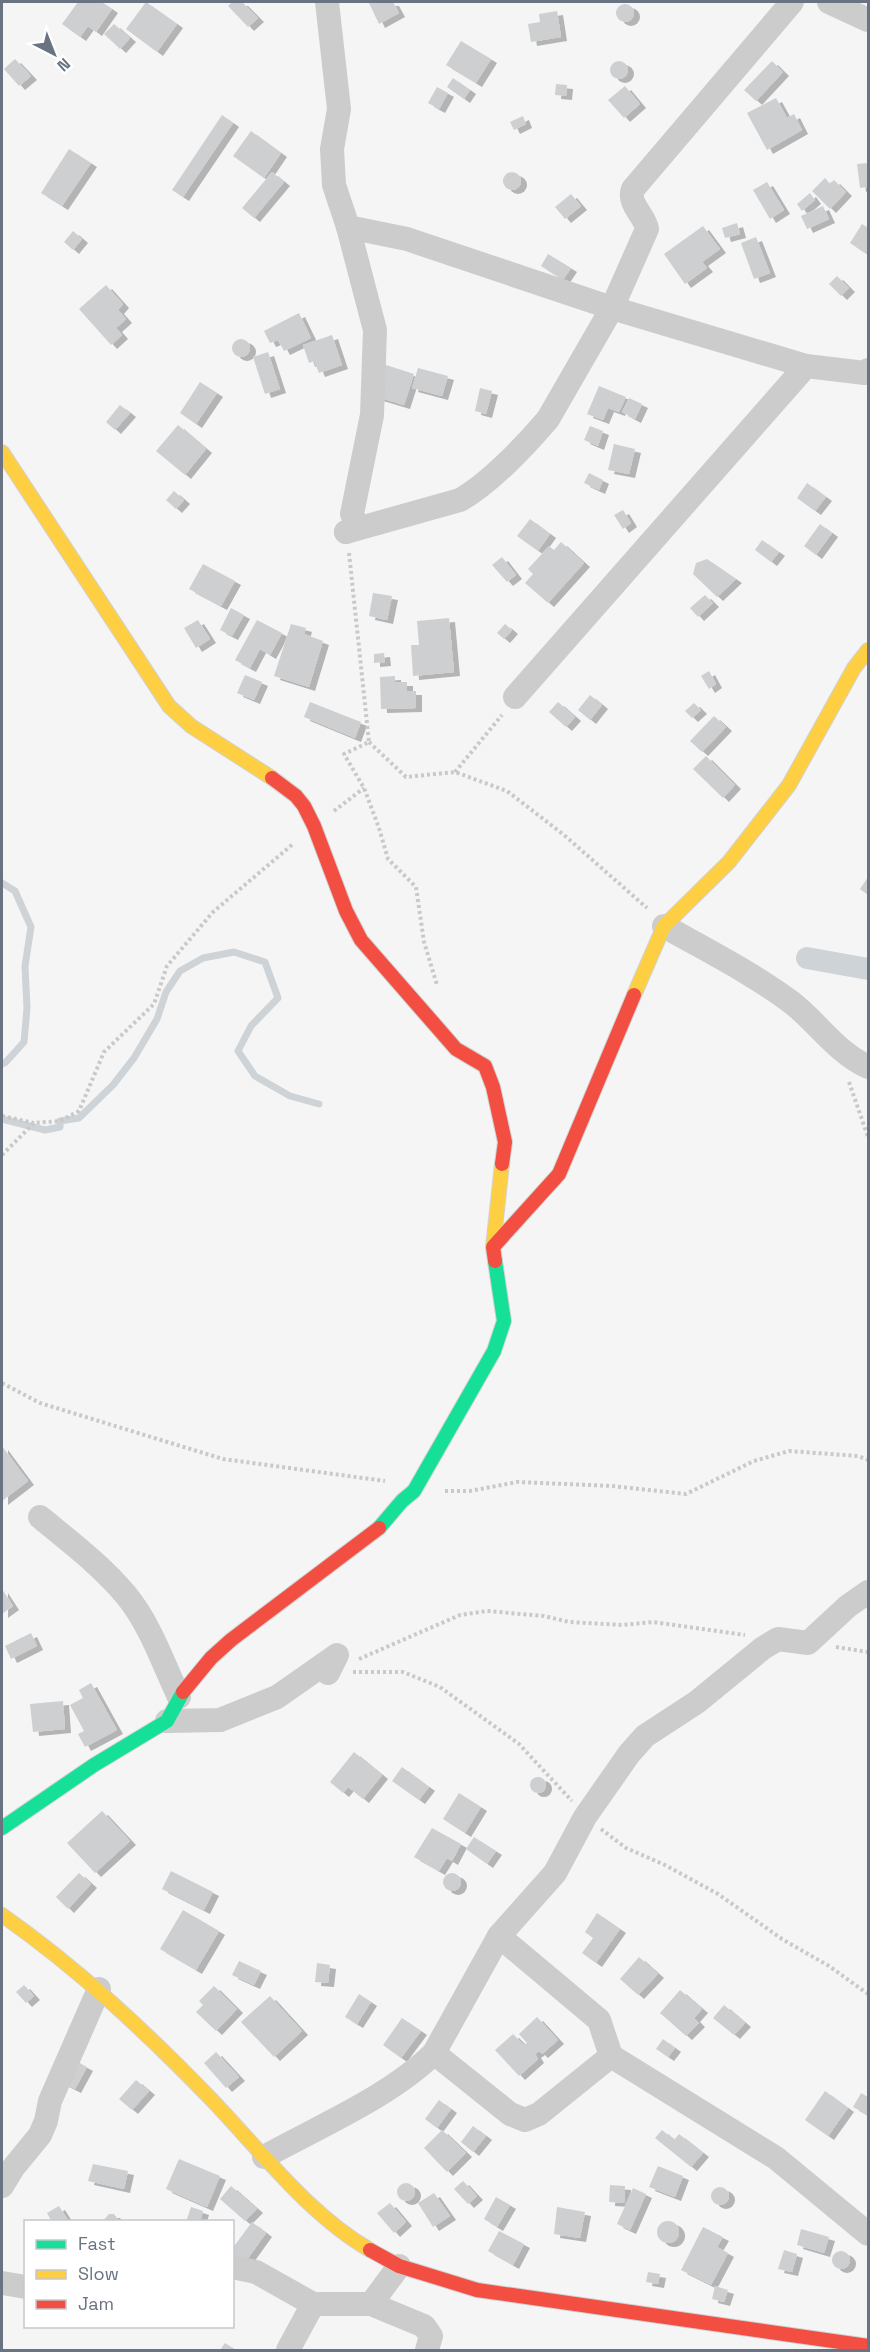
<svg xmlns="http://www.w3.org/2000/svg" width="870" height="2352" font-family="'Space Grotesk',sans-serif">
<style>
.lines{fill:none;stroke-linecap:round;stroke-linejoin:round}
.stream{stroke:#ced3d7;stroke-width:7}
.canal{stroke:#ced3d7;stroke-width:22}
.building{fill:#cecfd0;filter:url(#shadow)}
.fast-casing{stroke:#d1d2d3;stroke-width:16}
.slow-casing{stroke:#d1d2d3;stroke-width:16}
.jam-casing{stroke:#d1d2d3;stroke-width:16}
.path{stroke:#c9c9ca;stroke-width:4;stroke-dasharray:3 3;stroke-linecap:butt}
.street{stroke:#cccccd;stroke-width:24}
.fast{stroke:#16e098;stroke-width:14}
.slow{stroke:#ffcf43;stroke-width:14}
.jam{stroke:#f24e42;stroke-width:14}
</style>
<defs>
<filter id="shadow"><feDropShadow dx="6" dy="4" stdDeviation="0" flood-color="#0004"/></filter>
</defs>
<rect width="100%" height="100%" fill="#f5f5f5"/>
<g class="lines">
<g class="stream">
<path d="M2 883 15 891 31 927 25 966 27 1008 24 1042 6 1062 2 1064"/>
<path d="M2 1119 45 1130 60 1127V1121L79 1118 113 1085 134 1058 157 1019 166 992 180 971 203 958 234 952 265 962 278 998 251 1026 238 1051 255 1076 290 1096 319 1104"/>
</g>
<path class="canal" d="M807 958 868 969"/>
</g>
<g class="building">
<path d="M78 2H102L112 9 96 32 88 26 80 37 62 24Z"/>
<path d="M146 2 177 24 157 52 126 29Z"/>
<path d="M232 2H242L258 18 248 27 228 6Z"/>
<path d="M372 2H393L399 13 379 24 369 3Z"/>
<circle cx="625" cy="13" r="9"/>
<path d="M557 11 561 37 531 42 528 24 540 22 539 14Z"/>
<path d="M114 24 130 38 120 49 104 34Z"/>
<path d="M461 41 491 59 476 83 446 65Z"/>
<path d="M15 59 31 76 19 86 4 69Z"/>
<circle cx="619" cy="70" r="9"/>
<path d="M772 61 783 72 756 101 744 90Z"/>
<path d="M453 78 470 90 464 99 447 87Z"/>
<path d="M556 84 567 85 566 96 555 95Z"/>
<path d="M625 86 640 104 624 118 608 100Z"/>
<path d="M437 87 448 93 439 109 428 103Z"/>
<path d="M776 98 787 118 794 114 802 130 767 150 747 113Z"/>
<path d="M222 115 233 123 183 197 172 190Z"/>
<path d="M523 116 526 124 514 130 510 122Z"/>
<path d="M251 131 281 153 264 178 233 156Z"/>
<path d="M69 149 91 163 62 206 41 193Z"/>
<path d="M868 163V187L860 188 857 164Z"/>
<circle cx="512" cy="181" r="9"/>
<path d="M272 172 284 182 254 218 242 208Z"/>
<path d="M825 178 830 184 834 180 846 192 830 209 812 191Z"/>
<path d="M767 182 784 210 770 219 753 190Z"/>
<path d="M810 193 815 200 802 211 797 204Z"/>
<path d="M571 194 581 206 565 219 555 207Z"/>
<path d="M823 206 829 219 807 229 801 216Z"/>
<path d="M737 223 740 234 725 238 722 228Z"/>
<path d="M862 224 867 227 868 224V255L850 243Z"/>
<path d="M703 226 720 249 702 262 707 268 685 284 664 254Z"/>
<path d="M73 231 82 239 73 250 64 242Z"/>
<path d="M756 237 770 273 754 279 741 243Z"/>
<path d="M548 254 571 268 563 280 541 266Z"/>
<path d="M837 276 849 288 841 296 829 284Z"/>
<path d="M106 285 123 304 118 310 126 319 116 328 122 335 111 345 79 309Z"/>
<path d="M299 313 311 338 284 351 278 340 270 343 264 331Z"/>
<path d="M332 335 342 365 319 373 314 361 309 363 303 345Z"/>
<circle cx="241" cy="348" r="9"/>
<path d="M268 352 280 389 265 394 253 357Z"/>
<path d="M383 364 414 374 404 405 374 396Z"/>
<path d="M418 368 448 376 442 396 412 388Z"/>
<path d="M200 382 217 393 196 424 180 413Z"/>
<path d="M599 386 626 397 619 412 608 408 603 420 587 414Z"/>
<path d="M480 388 492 391 486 414 475 411Z"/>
<path d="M629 398 642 404 635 419 622 412Z"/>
<path d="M120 405 130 413 115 430 106 422Z"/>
<path d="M178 425 206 449 185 475 156 451Z"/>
<path d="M590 426 603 431 598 446 584 440Z"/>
<path d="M614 444 635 449 629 474 608 470Z"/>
<path d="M589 473 603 480 599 490 584 483Z"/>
<path d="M807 483 826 497 815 511 797 498Z"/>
<path d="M174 491 184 500 176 509 166 500Z"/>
<path d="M623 510 631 523 623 529 614 515Z"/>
<path d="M530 519 550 534 538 551 517 536Z"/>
<path d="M820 524 832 533 816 555 804 546Z"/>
<path d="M762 540 779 552 771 562 755 550Z"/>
<path d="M561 542 584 563 548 603 525 583 533 574 528 569 549 546 554 550Z"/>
<path d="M502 557 516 575 507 582 492 565Z"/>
<path d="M707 559 736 579 717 597 693 574 696 563Z"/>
<path d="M203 564 235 581 221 606 189 589Z"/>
<path d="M373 593 392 596 387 620 369 616Z"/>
<path d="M705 595 713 603 698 617 690 608Z"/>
<path d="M231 608 244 615 232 636 220 630Z"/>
<path d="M449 618 454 672 413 676 411 645H419L417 621Z"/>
<path d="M198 620 210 639 196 648 184 628Z"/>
<path d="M257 620 282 633 270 655 260 649 250 668 235 660Z"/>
<path d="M291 624 306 628 304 634 323 641 309 687 274 676Z"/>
<path d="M505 624 512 630 504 639 497 633Z"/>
<path d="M384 653 385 662 374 663V654Z"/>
<path d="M709 671 716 684 709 689 701 676Z"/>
<path d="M245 675 262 682 254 700 237 693Z"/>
<path d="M395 676V682H407V691H416V708L381 709 380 677Z"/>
<path d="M590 695 602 705 590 720 578 710Z"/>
<path d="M310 702 361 722 355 738 304 717Z"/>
<path d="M558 702 575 717 566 727 549 712Z"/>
<path d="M694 703 701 710 692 718 685 711Z"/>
<path d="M714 716 726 727 702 752 690 741Z"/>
<path d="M706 756 735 785 723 798 693 769Z"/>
<path d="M868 877V895L860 889Z"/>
<path d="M2 1446 28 1481 2 1501Z"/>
<path d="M2 1589 13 1606 2 1614Z"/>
<path d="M31 1633 37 1646 11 1659 5 1646Z"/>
<path d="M91 1683 117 1730 85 1747 78 1734 84 1731 70 1705 83 1698 79 1690Z"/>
<path d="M63 1701 65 1729 33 1732 30 1704Z"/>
<path d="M354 1752 382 1775 363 1799 348 1787 343 1793 330 1782Z"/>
<path d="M402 1767 429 1787 419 1800 392 1781Z"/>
<circle cx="538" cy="1785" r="8"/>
<path d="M459 1793 481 1807 465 1833 443 1819Z"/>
<path d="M102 1811 130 1841 95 1873 67 1843Z"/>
<path d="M432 1828 461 1844 452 1861 447 1858 439 1871 414 1857Z"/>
<path d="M474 1837 496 1851 487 1864 466 1849Z"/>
<path d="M171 1871 213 1892 204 1910 162 1889Z"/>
<path d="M79 1873 91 1884 68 1909 56 1897Z"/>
<circle cx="452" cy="1882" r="9"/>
<path d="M183 1910 219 1931 196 1970 160 1949Z"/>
<path d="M597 1913 620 1929 596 1963 582 1953 593 1938 585 1932Z"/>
<path d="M639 1957 658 1974 638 1995 620 1979Z"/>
<path d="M239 1961 261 1971 254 1985 232 1975Z"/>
<path d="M317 1963 330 1965 328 1983 315 1982Z"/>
<path d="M24 1985 34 1996 26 2003 16 1992Z"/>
<path d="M214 1986 237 2009 216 2031 196 2012 203 2005 199 2001Z"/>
<path d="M680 1990 702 2009 694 2018 699 2023 686 2036 660 2013Z"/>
<path d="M359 1994 371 2002 357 2024 345 2017Z"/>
<path d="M270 1996 302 2031 274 2057 241 2022Z"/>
<path d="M724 2005 745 2023 734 2035 713 2018Z"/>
<path d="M537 2017 558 2040 542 2054 539 2051 535 2054 538 2059 519 2076 495 2050 513 2034 524 2045 527 2043 519 2034Z"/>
<path d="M402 2018 421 2031 401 2058 383 2045Z"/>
<path d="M663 2039 675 2048 668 2057 656 2049Z"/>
<path d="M216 2052 239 2077 226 2088 204 2063Z"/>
<path d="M76 2061 87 2067 75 2089 63 2083Z"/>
<path d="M136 2080 149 2091 132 2110 119 2099Z"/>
<path d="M825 2091 848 2108 828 2136 805 2120Z"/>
<path d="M861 2093 868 2097V2115L853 2107Z"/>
<path d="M439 2100 451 2109 437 2128 425 2119Z"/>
<path d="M473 2126 486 2136 473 2152 461 2142Z"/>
<path d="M442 2130 466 2153 447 2172 424 2148Z"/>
<path d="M662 2130 674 2140 679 2134 703 2153 691 2167 655 2138Z"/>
<path d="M179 2159 220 2176 207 2207 166 2189Z"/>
<path d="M93 2164 128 2171 124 2189 88 2181Z"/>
<path d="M658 2166 683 2176 675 2197 649 2187Z"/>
<path d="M463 2181 477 2196 468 2204 454 2189Z"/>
<circle cx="406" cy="2192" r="9"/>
<path d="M610 2185 625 2186 624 2203 609 2202Z"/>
<path d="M231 2186 257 2209 245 2221 220 2199Z"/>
<circle cx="720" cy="2196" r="9"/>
<path d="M633 2188 646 2194 630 2230 617 2224Z"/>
<path d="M434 2193 450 2216 433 2227 418 2203Z"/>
<path d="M496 2197 510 2205 497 2227 484 2219Z"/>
<path d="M390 2203 406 2222 394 2233 377 2213Z"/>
<path d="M59 2206 69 2222H52L47 2213Z"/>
<path d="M191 2207 203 2211 200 2222H186Z"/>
<path d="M557 2207 585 2212 580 2238 554 2234Z"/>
<path d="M109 2214H114L120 2222H102Z"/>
<circle cx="668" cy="2232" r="11"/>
<path d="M252 2222 266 2233 243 2265 232 2257V2249Z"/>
<path d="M703 2227 723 2237 717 2247 728 2253 711 2285 681 2270Z"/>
<path d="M801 2229 829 2237 824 2253 797 2245Z"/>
<path d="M499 2231 524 2244 513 2265 488 2251Z"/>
<path d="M784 2250 797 2254 792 2272 778 2269Z"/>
<circle cx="841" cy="2260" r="9"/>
<path d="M648 2272 660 2274 658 2284 646 2282Z"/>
<path d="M715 2286 728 2290 724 2302 712 2299Z"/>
<path d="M225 2343 236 2350H220Z"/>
</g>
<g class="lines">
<g class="fast-casing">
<g id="fast">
<path d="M379 1528 402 1501 414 1491 494 1351 504 1321 495 1261"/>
<path d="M2 1828 94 1765 167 1721 183 1692"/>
</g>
</g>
<g class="slow-casing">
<g id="slow">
<path d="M2 452 169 706 191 726 272 778"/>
<path d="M634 995 664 926 729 862 789 785 854 668 868 650"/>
<path d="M493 1247 502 1164"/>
<path d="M2 1915C79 1969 146 2032 211 2099 260 2150 308 2214 370 2250"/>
</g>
</g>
<g class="jam-casing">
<g id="jam">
<path d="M272 778 296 796 304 806 314 826 346 911 361 940 456 1049 485 1066 493 1087 505 1142 502 1164"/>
<path d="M495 1261 493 1247 559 1174 634 995"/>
<path d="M183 1692 211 1658 231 1640 379 1528"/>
<path d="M370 2250 399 2266 477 2290 868 2346"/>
</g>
</g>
<g class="path">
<path d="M349 553 369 742 344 754 364 788 379 828 388 859 416 887 424 942 437 985"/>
<path d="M369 742 406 777 455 772 507 791 564 835 647 908"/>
<path d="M455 772 502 715"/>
<path d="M334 811 364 788"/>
<path d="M849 1082 868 1137"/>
<path d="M2 1116 34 1123"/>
<path d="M2 1155 34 1123 60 1121 79 1111 104 1052 154 1004 167 966 213 912 293 844"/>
<path d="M2 1383 40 1403 223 1459 385 1481"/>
<path d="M445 1491H470L517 1482 612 1486 686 1494 754 1461 789 1451 858 1456 868 1460"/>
<path d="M836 1647 868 1652"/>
<path d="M359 1659 460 1615 487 1611 544 1616 569 1622 623 1625 653 1622 745 1635"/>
<path d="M353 1672H403L440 1687 519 1744 572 1801"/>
<path d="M601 1829 626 1848 665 1865 718 1894 782 1939 829 1966 868 1994"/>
</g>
<g class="street">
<path d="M327 2 339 109 332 149 334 185 348 227 375 330 372 415 352 514 357 526 346 532"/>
<path d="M829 2 868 20"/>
<path d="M348 227 407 239 612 308 806 366 865 373 868 370"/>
<path d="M346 532 460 500C489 484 526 445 548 419L612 308 647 229C645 215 627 204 633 189L792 2"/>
<path d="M515 697 806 366"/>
<path d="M664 926C706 950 752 973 791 1002 818 1023 836 1052 868 1067"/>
<path d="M40 1517C70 1542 101 1565 126 1595 150 1624 163 1663 179 1697"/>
<path d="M167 1721 220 1720 277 1697 337 1655 328 1673"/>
<path d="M499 1936 599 2020 611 2056 776 2158 868 2234"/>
<path d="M434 2053 510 2114 525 2120 539 2114 611 2056"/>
<path d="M264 2157C318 2127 391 2096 434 2053L499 1936 555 1873 585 1817 629 1754 645 1736 697 1702 763 1648 778 1639 808 1643 848 1606 868 1592"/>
<path d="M2 2186 13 2168 40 2135 46 2121 50 2101 99 1989"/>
<path d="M232 2267 256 2272 313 2304H371L399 2266"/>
<path d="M2 2283 26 2287"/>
<path d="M371 2304 424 2326 431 2336 427 2350"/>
<path d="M288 2350 313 2304"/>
</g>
<use href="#fast" class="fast"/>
<use href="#slow" class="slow"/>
<use href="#jam" class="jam"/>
</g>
<rect width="870" height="2352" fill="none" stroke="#697381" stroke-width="6"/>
<rect x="24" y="2220" width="210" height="108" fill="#ffffff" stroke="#c3c7cd" stroke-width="1.5"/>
<rect x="36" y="2240" width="30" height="9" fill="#16e098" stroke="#c3c7cd" stroke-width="1.5"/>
<text x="78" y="2250" font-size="18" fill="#697381">Fast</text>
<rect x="36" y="2270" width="30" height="9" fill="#ffcf43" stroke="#c3c7cd" stroke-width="1.5"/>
<text x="78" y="2280" font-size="18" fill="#697381">Slow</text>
<rect x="36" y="2300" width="30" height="9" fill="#f24e42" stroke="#c3c7cd" stroke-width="1.5"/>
<text x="78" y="2310" font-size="18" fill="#697381">Jam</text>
<g transform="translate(54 54) rotate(138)" stroke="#ffffff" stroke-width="4.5" paint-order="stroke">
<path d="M0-4.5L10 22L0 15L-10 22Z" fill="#697381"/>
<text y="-9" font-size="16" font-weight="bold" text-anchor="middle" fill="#697381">N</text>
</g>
</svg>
